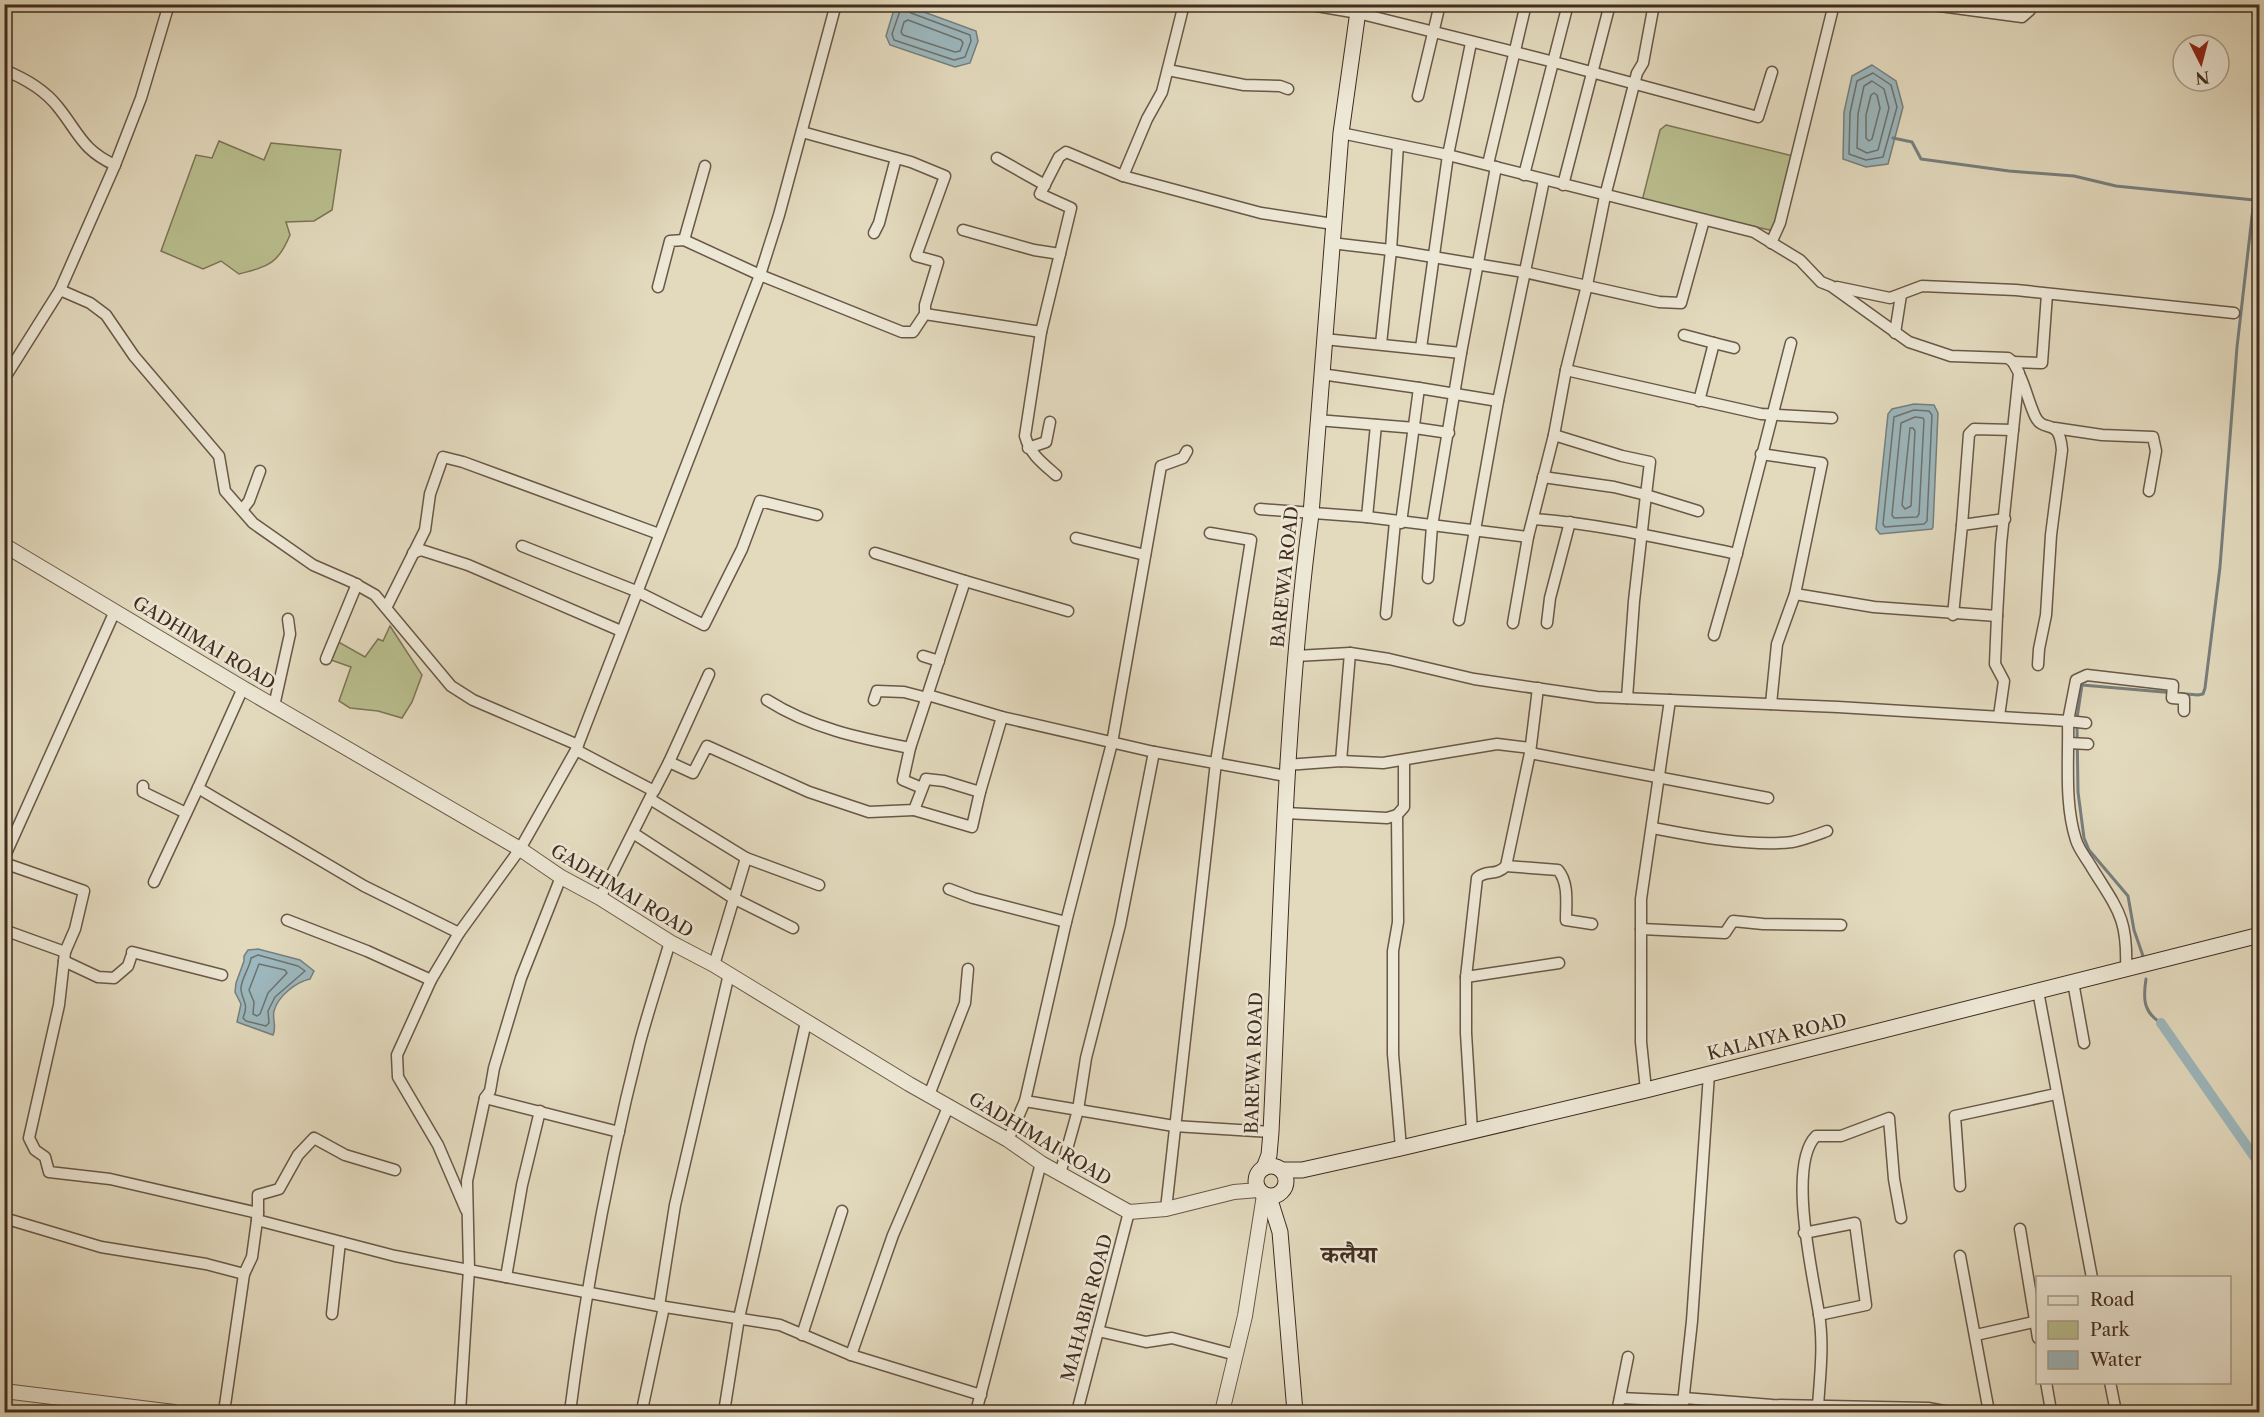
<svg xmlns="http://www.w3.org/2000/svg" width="2264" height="1417" font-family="'Libre Caslon Text','Noto Serif Devanagari',serif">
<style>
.green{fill:#b9be8e;stroke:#7c7556;stroke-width:1.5}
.water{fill:#9cb7bd;stroke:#777f7e;stroke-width:1.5}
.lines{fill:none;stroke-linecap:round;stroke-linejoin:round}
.shore{stroke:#6e726e;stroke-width:1.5}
.stream{stroke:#777f7e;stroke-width:3}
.canal{stroke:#9cb7bd;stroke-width:10}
.minor-casing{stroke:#695847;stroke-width:13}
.tertiary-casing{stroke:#695847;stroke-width:16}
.secondary-casing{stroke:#402c1f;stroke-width:17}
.minor{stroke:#ede7d5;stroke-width:10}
.tertiary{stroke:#ede7d5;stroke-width:14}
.secondary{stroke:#ede7d5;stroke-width:15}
.labels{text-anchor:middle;stroke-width:5;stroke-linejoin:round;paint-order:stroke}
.street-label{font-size:18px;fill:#402c1f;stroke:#ede7d5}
.district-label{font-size:24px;font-weight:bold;fill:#402c1f;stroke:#ede7d5}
</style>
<rect width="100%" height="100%" fill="#e3dabe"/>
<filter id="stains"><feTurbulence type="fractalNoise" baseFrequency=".00333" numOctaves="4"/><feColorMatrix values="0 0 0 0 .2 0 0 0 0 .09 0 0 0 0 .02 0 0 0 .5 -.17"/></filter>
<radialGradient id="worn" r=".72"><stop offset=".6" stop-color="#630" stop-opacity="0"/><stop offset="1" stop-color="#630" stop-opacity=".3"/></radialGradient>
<g class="green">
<path d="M1666 125 1793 156 1774 231 1642 201 1660 130Z"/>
<path d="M219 141 264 160 271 143 341 150 332 210 314 221 286 222 290 235C278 264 269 266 239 274L221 261 203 269 161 251 196 155 212 158Z"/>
<path d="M390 626 422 675 412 702 402 718 378 711 350 708 339 701 351 667 331 660 337 641 365 657 378 639 383 641Z"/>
</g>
<g class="water">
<path d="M898 5H905L976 31 978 41 970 63 955 67 890 45 886 36 895 6Z"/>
<path d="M1872 65 1896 81 1903 107 1888 164 1866 167 1843 159 1844 112 1852 76Z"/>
<path d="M1914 404 1934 405 1938 413 1933 527 1932 529 1880 534 1876 529 1888 414 1892 409Z"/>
<path d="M258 949 300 960 314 971 310 979C296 982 278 996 274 1011 272 1019 277 1027 273 1035L237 1022 241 1004 235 992 236 983 244 961V956L248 950Z"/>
</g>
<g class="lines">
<g class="shore">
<path d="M904 6 911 13 970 35 971 41 965 57 954 60 894 40 892 34 901 8Z"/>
<path d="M908 20 961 40 963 43 960 51 955 52 903 35 901 32 904 22Z"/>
<path d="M1873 73 1891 85 1897 107 1883 157 1866 160 1849 154 1850 113 1857 81Z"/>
<path d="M1872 81 1884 89 1889 108 1878 150 1867 153 1857 148 1858 114 1864 86Z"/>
<path d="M1874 93 1877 95 1880 108 1872 139 1869 141 1866 138V115L1871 95Z"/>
<path d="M1914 410 1929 411 1932 415 1927 521 1924 524 1885 527 1883 524 1894 417Z"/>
<path d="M1915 417 1923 418 1924 420 1919 514 1917 517 1894 518 1892 515 1901 423Z"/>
<path d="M1910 428H1913L1915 431 1911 506 1905 509 1902 505Z"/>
<path d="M258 955 298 966 305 971 275 997 268 1011 269 1023 266 1026 246 1021 243 1018C249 1003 243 1003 241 990 240 980 250 968 251 958Z"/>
<path d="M259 964 285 970 287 973 268 993 260 1014 257 1016 253 1014 254 1002 249 990Z"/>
</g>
<g class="stream">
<path d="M1893 138 1912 142 1921 159 2009 171 2074 176 2116 186 2254 200 2260 153"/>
<path d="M2077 718 2082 685 2198 695 2203 694 2205 688 2220 567 2237 347 2253 208"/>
<path d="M2077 725 2078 792 2084 838 2089 850 2128 896 2134 930 2143 956"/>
<path d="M2146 979C2143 998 2143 1012 2161 1023"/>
</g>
<path class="canal" d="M2161 1023 2260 1165"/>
<g class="minor-casing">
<g id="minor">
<path d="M1305 4 1358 13 1554 62 1758 117 1772 72"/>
<path d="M1925 4 2022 17 2030 10 2031 4"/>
<path d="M4 70C24 78 44 89 58 107 79 133 82 150 115 165"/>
<path d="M1168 70 1244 85 1280 86 1288 89"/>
<path d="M1418 96 1440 4"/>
<path d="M802 132 911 162 945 176 916 256 938 262 925 305V314"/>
<path d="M1341 133 1448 155 1754 232 1800 260 1821 282 1831 286 1909 342 1951 356 2008 358 2013 362 2019 373 2001 544 1997 616 1874 607 1795 594"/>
<path d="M997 158 1045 185"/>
<path d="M1488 164 1526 4"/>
<path d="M1524 175 1568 4"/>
<path d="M1123 176 1147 119 1162 92 1184 4"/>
<path d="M1563 185 1610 4"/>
<path d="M963 230 1034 250 1060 254"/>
<path d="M874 233 879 223 896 158"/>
<path d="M684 240 705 166"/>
<path d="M1331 243 1391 250 1524 272 1659 302 1681 303 1704 220"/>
<path d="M1771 243 1780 223 1834 4"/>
<path d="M658 287 670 241 684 240 760 275 902 332H913L925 314 1041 332 1025 436C1030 454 1042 463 1056 475"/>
<path d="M1837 287 1890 298 1922 286 2016 290 2234 313"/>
<path d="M60 290 90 303 106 315 134 356 219 456 225 491 253 523 313 565 352 582 375 595 451 686 473 700 578 745"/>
<path d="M1041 332 1071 208 1040 194 1059 157 1066 152 1123 176 1261 213 1333 224"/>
<path d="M1895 333 1901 295"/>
<path d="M1684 335 1714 343 1699 401"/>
<path d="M1324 339 1461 353"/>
<path d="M1714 343 1734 348"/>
<path d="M1381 344 1391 250 1398 145"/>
<path d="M1421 348 1448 155 1471 43"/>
<path d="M2013 362 2042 363 2047 294"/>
<path d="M1566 370 1761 414 1832 418"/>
<path d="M1321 374 1419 388"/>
<path d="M2020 376C2026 389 2029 403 2035 416 2044 435 2059 415 2062 450L2051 535 2046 615 2039 649 2038 665"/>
<path d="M4 379 60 290 115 165 141 98 169 4"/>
<path d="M1317 420 1415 428 1449 433"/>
<path d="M2055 428 2102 435 2153 437 2156 451 2149 491"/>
<path d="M1554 435 1622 456 1650 462 1646 495 1698 511"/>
<path d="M1028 448 1046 442 1050 422"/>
<path d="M1761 454 1822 463 1795 594 1777 644 1771 704"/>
<path d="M1543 477 1614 487 1646 495 1634 601 1627 698"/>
<path d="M1260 509 1367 517 1528 537"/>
<path d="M242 510 249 501 260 471"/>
<path d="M1367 517 1376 425"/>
<path d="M1534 519C1602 524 1669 540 1737 554"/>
<path d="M1401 523 1419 388 1498 401"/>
<path d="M1962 525 1969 434 1974 429 2013 430"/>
<path d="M1076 538 1145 555"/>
<path d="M522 546 636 591 704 625 742 549 760 501 817 515"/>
<path d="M413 553 421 550 468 565 621 631"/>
<path d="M875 553 965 581 910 748"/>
<path d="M1428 578 1432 526 1461 353 1496 167"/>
<path d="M965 581 1068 611"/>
<path d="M387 606 425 530 430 494 443 457 463 462 659 534"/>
<path d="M1386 614 1395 522"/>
<path d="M1953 615 1962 525 2005 519"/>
<path d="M1997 616 1995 664 2004 681 1999 716"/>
<path d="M1459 620 1498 401 1544 180"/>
<path d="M1513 623 1528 537 1554 435 1566 370 1587 285 1605 196 1637 73 1643 63 1654 4"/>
<path d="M1547 623 1550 598 1570 522"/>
<path d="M1714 635 1732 572 1791 343"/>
<path d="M923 656 939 661"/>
<path d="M1296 656 1350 653 1389 659 1474 679 1597 697 1838 707 2068 721C2069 759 2064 803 2076 840 2079 850 2087 859 2092 868 2118 910 2128 918 2126 970"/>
<path d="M326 659 357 584"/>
<path d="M243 688 198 788 364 886 459 933"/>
<path d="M928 695 1002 717"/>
<path d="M767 700C811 728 859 738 910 748L903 780 922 788"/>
<path d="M874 700 877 691 904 692 927 698"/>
<path d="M274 706 290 634 288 619"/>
<path d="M2086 723 2068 721 2076 680 2087 675 2173 685 2172 698 2184 699V711"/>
<path d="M2069 743 2088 744"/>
<path d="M576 750 654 791 669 762 693 773 707 746 809 792 869 812 914 810 926 779 944 781 980 792"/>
<path d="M1530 753 1768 798"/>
<path d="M1341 761 1350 653"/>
<path d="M669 762 709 674"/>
<path d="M1286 765 1341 761 1383 763 1497 744 1530 748"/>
<path d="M143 786V792L186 813"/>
<path d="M650 799 746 858 714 965"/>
<path d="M914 810 972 827 980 792 1002 717 1154 752 1286 776"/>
<path d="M1285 813 1387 818 1397 815 1404 807V761"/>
<path d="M1397 815 1398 922 1393 951V1054L1401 1148"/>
<path d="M1653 828C1694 836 1751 847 1792 842 1803 840 1816 835 1827 831"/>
<path d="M633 833 733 898 793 928"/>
<path d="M4 858 115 611"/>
<path d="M746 858 819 885"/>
<path d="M4 863 84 891 75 929 65 952"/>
<path d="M1506 866 1558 870C1569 883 1566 903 1566 920L1592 924"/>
<path d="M154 882 198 788"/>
<path d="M949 889 973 898 1066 922"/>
<path d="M600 898 652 794"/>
<path d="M287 920 367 951 431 980"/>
<path d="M1641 929 1725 933 1733 921 1763 924 1841 925"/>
<path d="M4 930 65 952 59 1005 29 1138 35 1150 45 1157 49 1172 110 1179 258 1213 252 1257 244 1274 224 1412"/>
<path d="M132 952 222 975"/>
<path d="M64 961 98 977 114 978 128 966 131 957"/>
<path d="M1466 977 1559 963"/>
<path d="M2073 982 2084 1043"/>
<path d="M2038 991 2092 1278"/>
<path d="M1646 1090 1641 1042V899L1670 700"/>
<path d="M929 1095 965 1003 968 969"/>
<path d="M485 1098 619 1132"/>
<path d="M1025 1101 1174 1126 1271 1132"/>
<path d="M1472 1131 1466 1033V977L1477 878C1487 869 1495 877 1506 866L1530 753 1538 688"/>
<path d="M1008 1140 1025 1101 1066 922 1112 743 1161 466 1183 458 1187 451"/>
<path d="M1060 1174 1078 1110 1086 1058 1120 925 1154 752"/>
<path d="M1960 1186 1955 1116 2056 1094"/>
<path d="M1166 1209 1216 762 1251 540 1210 533"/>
<path d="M466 1210 438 1145 398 1077 397 1055 431 980 459 933 520 849 576 750 760 275 779 215 836 4"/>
<path d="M258 1213V1195L279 1189 298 1155 314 1138 345 1155 395 1170"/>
<path d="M4 1218 101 1247 206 1264 244 1274"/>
<path d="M257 1220 395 1256 659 1306 780 1325 851 1355 981 1395"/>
<path d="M2020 1229 2038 1338"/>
<path d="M1804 1233 1855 1223 1866 1305 1819 1315"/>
<path d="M1960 1256 1989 1412"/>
<path d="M506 1277 522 1185 540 1111"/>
<path d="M659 1306 675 1205 729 974"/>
<path d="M332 1314 340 1242"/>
<path d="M1098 1331 1146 1342 1172 1338 1236 1355"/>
<path d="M802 1335 842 1211"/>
<path d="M1976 1335 2038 1321"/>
<path d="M851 1355 893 1235 949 1105"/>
<path d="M2046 1382 2050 1405"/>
<path d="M2110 1382 2116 1412"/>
<path d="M1620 1398 1684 1401"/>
<path d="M1684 1398 1772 1405 1928 1408 1949 1412"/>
<path d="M1818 1406C1820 1376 1824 1345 1819 1314 1813 1275 1787 1165 1816 1136H1841L1889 1118 1894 1179 1901 1218"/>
<path d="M642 1410 664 1307"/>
<path d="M460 1412 469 1269 467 1181 485 1098 490 1091 494 1068 521 978 561 877"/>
<path d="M570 1412C586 1288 609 1164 640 1042 649 1009 660 975 670 942"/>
<path d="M724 1412 739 1318 806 1022"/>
<path d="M976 1412 1041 1163"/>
<path d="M1077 1412 1129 1212"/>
<path d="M1617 1412 1628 1357"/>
<path d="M1682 1412 1692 1321 1709 1074"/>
</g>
</g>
<g class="tertiary-casing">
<g id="tertiary">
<path d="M4 545 243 688 520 849 561 877 600 898 670 942 714 965 909 1084 1008 1140 1041 1163 1129 1212 1166 1209 1234 1192 1258 1190"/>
<path d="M4 1391 174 1412"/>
<path d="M1222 1412 1245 1316 1264 1195"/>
</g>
</g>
<g class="secondary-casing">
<g id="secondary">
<circle cx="1271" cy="1181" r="15"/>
<path d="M1264 1168 1269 1155 1271 1132C1281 926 1284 719 1311 514L1341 133 1359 4"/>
<path d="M1282 1170H1302L1401 1148 1646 1090 2260 935"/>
<path d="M1269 1197 1280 1232 1295 1412"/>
</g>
</g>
<use href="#minor" class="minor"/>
<use href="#tertiary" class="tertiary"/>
<use href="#secondary" class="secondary"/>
</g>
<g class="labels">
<g class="street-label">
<text transform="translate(1285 577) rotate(-84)" y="6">BAREWA ROAD</text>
<text transform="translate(204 643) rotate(31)" y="6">GADHIMAI ROAD</text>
<text transform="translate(622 891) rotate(31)" y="6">GADHIMAI ROAD</text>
<text transform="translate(1777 1037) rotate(-14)" y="6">KALAIYA ROAD</text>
<text transform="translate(1254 1063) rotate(-88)" y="6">BAREWA ROAD</text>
<text transform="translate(1040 1139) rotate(31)" y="6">GADHIMAI ROAD</text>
<text transform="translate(1087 1308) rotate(-75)" y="6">MAHABIR ROAD</text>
</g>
<g class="district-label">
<text x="1349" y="1263">कलैया</text>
</g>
</g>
<rect width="2264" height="1417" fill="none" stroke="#e3dabe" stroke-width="24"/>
<rect x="6" y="6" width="2252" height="1405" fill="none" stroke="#402c1f" stroke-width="3"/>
<rect x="12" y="12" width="2240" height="1393" fill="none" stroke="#402c1f" stroke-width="1.5"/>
<rect x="2036" y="1276" width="195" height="108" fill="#ede7d5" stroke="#a89c8c" stroke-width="1.5"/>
<rect x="2048" y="1296" width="30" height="9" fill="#ede7d5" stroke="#a89c8c" stroke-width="1.5"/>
<text x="2090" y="1306" font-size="18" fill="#402c1f">Road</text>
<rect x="2048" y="1321" width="30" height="18" fill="#b9be8e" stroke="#a89c8c" stroke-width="1.5"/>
<text x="2090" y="1336" font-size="18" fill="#402c1f">Park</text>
<rect x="2048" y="1351" width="30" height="18" fill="#9cb7bd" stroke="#a89c8c" stroke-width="1.5"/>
<text x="2090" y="1366" font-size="18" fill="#402c1f">Water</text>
<g transform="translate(2201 63) rotate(174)"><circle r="28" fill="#ede7d5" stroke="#a89c8c" stroke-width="1.5"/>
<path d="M0-4.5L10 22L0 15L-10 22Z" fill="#8f2418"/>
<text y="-9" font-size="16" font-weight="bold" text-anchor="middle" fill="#402c1f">N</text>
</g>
<rect width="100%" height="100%" filter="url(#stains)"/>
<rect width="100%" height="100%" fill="url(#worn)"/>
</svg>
